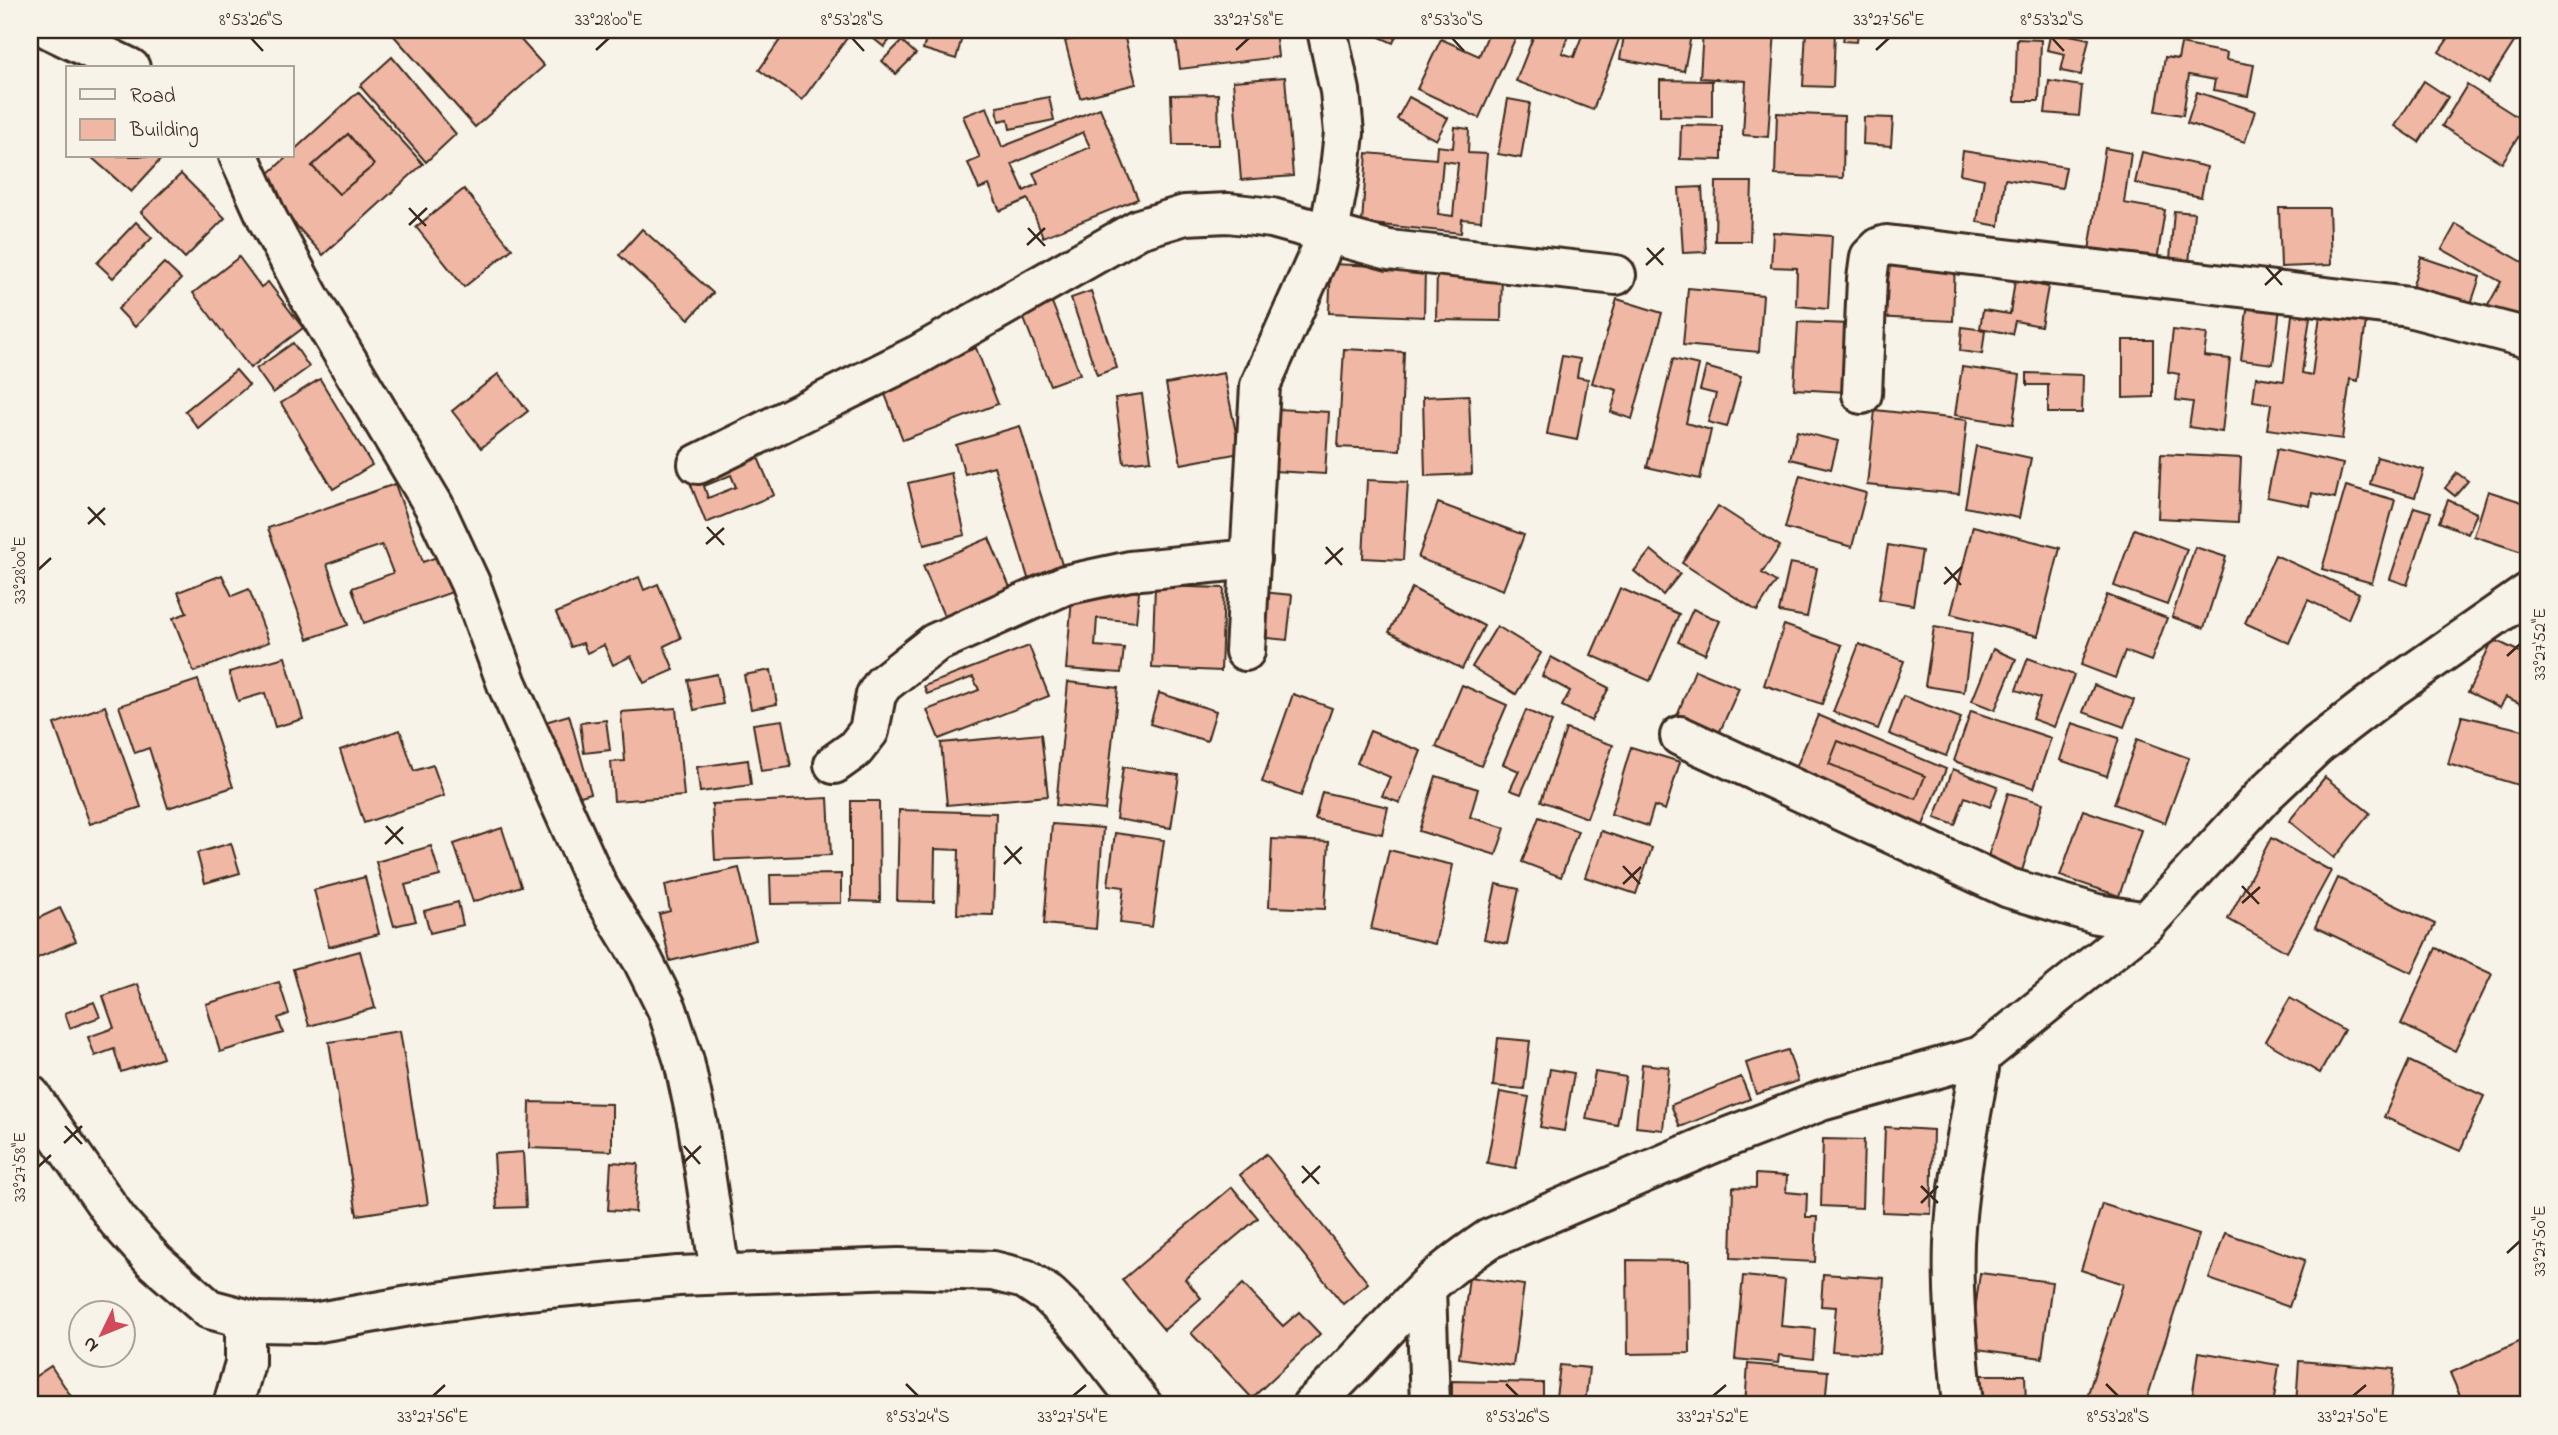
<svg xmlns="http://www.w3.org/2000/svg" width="2558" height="1435" font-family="'Indie Flower',sans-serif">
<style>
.building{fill:#efb7a4;stroke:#3b2a1e;stroke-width:2;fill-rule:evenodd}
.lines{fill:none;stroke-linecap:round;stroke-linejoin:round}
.street-casing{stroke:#3b2a1e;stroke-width:44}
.street{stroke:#f7f3e8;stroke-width:38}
.ticks{fill:none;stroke:#3b2a1e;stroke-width:2.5}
.neatline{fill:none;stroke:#3b2a1e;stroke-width:2.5}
.ticks-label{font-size:18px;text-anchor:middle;fill:#3b2a1e}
</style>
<rect width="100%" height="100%" fill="#f7f3e8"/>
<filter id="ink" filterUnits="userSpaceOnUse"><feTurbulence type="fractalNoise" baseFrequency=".0143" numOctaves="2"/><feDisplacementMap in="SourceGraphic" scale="14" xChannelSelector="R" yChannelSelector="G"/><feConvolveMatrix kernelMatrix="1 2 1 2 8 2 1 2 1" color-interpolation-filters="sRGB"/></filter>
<g filter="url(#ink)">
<g class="building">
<path d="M401 30H512L544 66 475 127 394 36Z"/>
<path d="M787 30H835L847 38 802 100 759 70Z"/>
<path d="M863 30H898L884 47Z"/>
<path d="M929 30H964L956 59 923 49Z"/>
<path d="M1113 30H1123L1136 84 1080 98 1065 41Z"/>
<path d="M1175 30H1275L1278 57 1180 69Z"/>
<path d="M1364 30H1399L1393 43Z"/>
<path d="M1490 30H1501L1516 37 1479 118 1417 89 1441 39 1479 56Z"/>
<path d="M1536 30H1570L1562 53 1574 57 1584 30 1622 31 1593 110 1516 81Z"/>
<path d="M1625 30H1692L1684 71 1620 59Z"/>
<path d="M1703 30H1775L1768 137 1743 135 1746 81 1700 78Z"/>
<path d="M1806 30H1835L1833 87 1803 86Z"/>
<path d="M1845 30H1858L1857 42 1843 41Z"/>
<path d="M2454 30H2522L2488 83 2439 52Z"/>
<path d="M2051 31 2089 39 2081 75 2061 71 2065 54 2047 50Z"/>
<path d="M2017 39 2041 40 2039 101H2015Z"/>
<path d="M902 41 916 54 896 74 882 61Z"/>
<path d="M2181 44 2227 53 2226 60 2254 65 2248 96 2213 90 2215 80 2189 75 2183 115 2156 111 2165 57 2178 59Z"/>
<path d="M392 57 456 134 426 162 360 86Z"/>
<path d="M1285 77 1293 176 1241 180 1233 81Z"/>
<path d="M1660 80 1712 81V117L1660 116Z"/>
<path d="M2049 81 2082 86 2079 116 2045 113Z"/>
<path d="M2424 81 2448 97 2419 142 2395 126Z"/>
<path d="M2467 85 2527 123 2502 163 2442 126Z"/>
<path d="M358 92 423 164 323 255 258 183 288 156H292V152ZM348 134 374 165 339 194 312 166Z"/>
<path d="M2197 92 2255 111 2245 142 2187 123Z"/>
<path d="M1218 94 1219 145H1173L1171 95Z"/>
<path d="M1049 97 1054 120 1010 129 1008 119 999 121 997 107Z"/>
<path d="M1409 97 1448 118 1436 140 1397 119Z"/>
<path d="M1508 99 1530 103 1521 158 1498 154Z"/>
<path d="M987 107 1002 147 1100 108 1138 199 1043 237 1028 199 1000 211 989 185 979 189 968 163 980 158 963 116ZM1083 132 1090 147 1033 173 1038 184 1024 191 1012 164Z"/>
<path d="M1777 113 1844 116 1843 178 1775 175Z"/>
<path d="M1864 117 1893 118 1891 146 1863 144Z"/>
<path d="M1681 125 1722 126V160L1680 159Z"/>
<path d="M1455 127 1469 129 1468 153 1487 154 1481 221 1462 219 1461 233 1362 223 1367 153 1436 159 1437 146 1453 148ZM1443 161 1458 163 1453 216 1438 214Z"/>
<path d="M348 134 374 165 339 194 312 166Z"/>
<path d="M2105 148 2131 153 2124 203 2165 210 2156 267 2088 257Z"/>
<path d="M1963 151 2066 167 2062 188 2005 179 1999 226 1977 222 1984 179 1960 174Z"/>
<path d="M2142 152 2207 167 2201 197 2135 183Z"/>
<path d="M90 156H162L163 157 131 192Z"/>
<path d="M181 174 225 218 185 258 141 212Z"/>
<path d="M1716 182H1752L1750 241H1715Z"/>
<path d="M1702 187 1706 252 1683 253 1679 188Z"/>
<path d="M464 189 512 249 464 287 416 227Z"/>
<path d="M2279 208H2329L2331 265 2281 267Z"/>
<path d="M2174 211 2194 213 2188 273 2169 271Z"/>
<path d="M136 222 152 238 113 278 97 263Z"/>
<path d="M2456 224 2528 265V321L2486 309 2501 282 2442 249Z"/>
<path d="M642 229 713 293 689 319 619 255Z"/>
<path d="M1773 232 1832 236 1828 309 1796 306 1797 268 1771 267Z"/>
<path d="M1876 255 1955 260 1953 321 1874 317Z"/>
<path d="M239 257 261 287 268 282 303 328 250 368 193 293Z"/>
<path d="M2421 257 2480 277 2469 310 2411 292Z"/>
<path d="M164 263 181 279 135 327 118 309Z"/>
<path d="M1331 264 1425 268 1424 317 1329 313Z"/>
<path d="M1437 270 1502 271 1501 321 1436 320Z"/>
<path d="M2015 280 2048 287 2041 326 2015 321 2012 334 1980 328 1983 310 2010 314Z"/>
<path d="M1688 288 1763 295 1759 352 1683 345Z"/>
<path d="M1091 291 1117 368 1097 375 1071 298Z"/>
<path d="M1617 299 1662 313 1632 419 1611 412 1617 390 1592 383Z"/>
<path d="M1051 300 1080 374 1050 385 1021 311Z"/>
<path d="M2248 302 2280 307 2273 364 2241 360Z"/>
<path d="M2292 315 2310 317 2302 373 2312 375 2320 315 2366 321 2358 381 2350 379 2342 439 2267 429 2271 404 2253 401 2256 377 2284 381Z"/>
<path d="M1798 322 1850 324 1847 392 1794 389Z"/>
<path d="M1962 327 1985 330 1982 354 1960 351Z"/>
<path d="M2173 330 2207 334 2204 356 2230 359 2222 432 2189 427 2193 402 2176 400 2179 374 2168 372Z"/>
<path d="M2123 340H2153V397L2123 398Z"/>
<path d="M293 343 309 367 273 393 256 369Z"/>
<path d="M976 348 998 404 903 440 881 384Z"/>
<path d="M1344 349 1404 352 1400 450 1338 447Z"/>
<path d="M1562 356 1580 359 1577 377 1588 379 1577 440 1547 434Z"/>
<path d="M1673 359 1699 365 1686 423 1711 430 1700 479 1647 467Z"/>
<path d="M1706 367 1741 377 1727 427 1708 422 1716 394 1700 390Z"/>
<path d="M1962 367 2020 375 2013 424 1955 415Z"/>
<path d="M236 370 249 385 198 428 185 411Z"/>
<path d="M1224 373 1240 453 1181 464 1166 384Z"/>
<path d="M2027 373 2083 375 2082 413H2048V385H2027Z"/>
<path d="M498 374 528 411 481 448 452 411Z"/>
<path d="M320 379 372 465 333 489 281 403Z"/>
<path d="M1142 394 1151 460 1124 463 1115 398Z"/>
<path d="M1469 395 1472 474 1425 476 1423 397Z"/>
<path d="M1278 409 1329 412 1325 474 1274 471Z"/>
<path d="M1875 410 1967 420 1959 494 1867 485Z"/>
<path d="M1020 426 1063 568 1028 578 994 466 965 474 956 445Z"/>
<path d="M1797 431 1838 441 1831 469 1790 459Z"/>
<path d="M1976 446 2031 458 2019 518 1965 507Z"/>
<path d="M2277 449 2343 464 2335 498 2312 493 2310 506 2267 497Z"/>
<path d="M756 453 774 495 706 523 689 480ZM731 475 736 487 708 498 704 486Z"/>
<path d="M2161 454 2241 458 2238 522 2158 518Z"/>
<path d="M2377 457 2424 470 2415 497 2370 484Z"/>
<path d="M951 473 965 535 924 545 908 483Z"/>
<path d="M2457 473 2468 481 2455 496 2445 488Z"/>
<path d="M1800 475 1866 493 1852 547 1785 528Z"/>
<path d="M1367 480 1408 482 1403 560 1363 558Z"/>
<path d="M395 484 423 562 448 553 461 589 364 623 352 588 393 573 382 545 327 564 348 625 308 639 268 528Z"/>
<path d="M2346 486 2395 500 2372 583 2322 569Z"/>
<path d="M2488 491 2528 504V554L2474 536Z"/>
<path d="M2448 500 2477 513 2468 534 2439 522Z"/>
<path d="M1438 503 1524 535 1503 590 1418 558Z"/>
<path d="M1718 506 1780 546 1762 573 1776 582 1757 611 1682 563Z"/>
<path d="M2414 507 2431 512 2407 585 2390 579Z"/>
<path d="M1973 526 2060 548 2038 636 1951 614Z"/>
<path d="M2134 529 2187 549 2167 605 2114 586Z"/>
<path d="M989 538 1012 592 946 621 923 566Z"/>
<path d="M1888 545 1922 551 1913 605 1879 599Z"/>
<path d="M2195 547 2226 557 2204 628 2172 617Z"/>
<path d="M1651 550 1680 574 1663 595 1634 571Z"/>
<path d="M2275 555 2359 593 2348 619 2308 600 2289 643 2245 623Z"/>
<path d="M1790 563 1817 568 1807 617 1779 612Z"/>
<path d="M222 575 232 596 249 589 269 642 194 672 173 618 187 613 178 592Z"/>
<path d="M639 577 644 590 658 584 681 638 664 646 674 670 644 683 631 656 613 665 604 645 587 653 583 643 571 647 556 613Z"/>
<path d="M1073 586 1139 592 1136 622 1097 618 1095 646 1124 648 1121 673 1066 669Z"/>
<path d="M1155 586 1224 588 1221 671 1152 668Z"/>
<path d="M1412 588 1484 626 1462 669 1389 632Z"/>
<path d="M1620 588 1679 614 1650 681 1591 655Z"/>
<path d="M1262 592 1292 595 1287 640 1258 637Z"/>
<path d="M2107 595 2167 618 2151 661 2125 651 2115 678 2081 665Z"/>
<path d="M1693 609 1720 621 1705 654 1678 642Z"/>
<path d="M1784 625 1842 645 1822 704 1764 685Z"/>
<path d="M1497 626 1541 653 1516 694 1472 667Z"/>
<path d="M1934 627 1972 633 1964 692 1925 686Z"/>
<path d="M2493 639 2528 656V707L2506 697 2500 707 2468 692Z"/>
<path d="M1859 644 1904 661 1878 729 1833 712Z"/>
<path d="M1029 646 1049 696 939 739 927 710 979 690 973 677 927 694 924 686Z"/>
<path d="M1993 649 2016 659 1995 710 1972 701Z"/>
<path d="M285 657 303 719 275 727 265 693 238 701 229 672Z"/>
<path d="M1551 657 1609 688 1591 721 1562 706 1570 691 1542 676Z"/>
<path d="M2028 658 2074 675 2054 727 2032 719 2040 698 2016 690Z"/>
<path d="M771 670 777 704 751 709 744 675Z"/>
<path d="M1695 670 1739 688 1718 736 1676 718Z"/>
<path d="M717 674 723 704 694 710 688 680Z"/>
<path d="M198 680 233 787 168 808 149 748 135 753 119 706Z"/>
<path d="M1068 682 1118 688 1105 810 1056 805Z"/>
<path d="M1462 685 1507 705 1481 766 1436 747Z"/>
<path d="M2094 685 2134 700 2124 727 2083 712Z"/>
<path d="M1159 693 1216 711 1207 741 1150 724Z"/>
<path d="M1293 694 1332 708 1301 796 1262 782Z"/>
<path d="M1903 696 1961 718 1946 756 1889 734Z"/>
<path d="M105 706 141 807 90 824 54 724Z"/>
<path d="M676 708 684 796 614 801 611 762 625 761 621 712Z"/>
<path d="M1526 710 1552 722 1521 794 1510 790 1519 771 1503 764Z"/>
<path d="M1971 711 2051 738 2034 788 1954 761Z"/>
<path d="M569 715 591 793 563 801 542 723Z"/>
<path d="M1818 715 1946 769 1919 835 1790 782Z"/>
<path d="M2462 716 2528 731V788L2448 764Z"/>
<path d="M606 720 610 750 584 753 580 723Z"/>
<path d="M782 720 791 767 761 771 753 724Z"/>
<path d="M2072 723 2119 738 2107 776 2060 760Z"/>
<path d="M1566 729 1613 745 1587 818 1541 801Z"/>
<path d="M400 730 414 771 433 765 444 796 364 823 340 750Z"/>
<path d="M1370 731 1421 751 1400 803 1382 796 1390 777 1357 763Z"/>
<path d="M1041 734 1048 796 947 805 941 743Z"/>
<path d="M2137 739 2189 758 2165 823 2114 804Z"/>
<path d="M1838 741 1925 776 1916 799 1829 764Z"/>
<path d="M1631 747 1680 762 1665 810 1654 806 1648 826 1611 814Z"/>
<path d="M748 760 751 785 700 792 697 767Z"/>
<path d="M1123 767 1179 775 1171 828 1116 819Z"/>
<path d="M1953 769 1998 786 1990 807 1965 797 1955 825 1935 818Z"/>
<path d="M1436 776 1478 789 1470 817 1505 828 1496 855 1419 831Z"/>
<path d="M2325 777 2370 813 2334 858 2289 821Z"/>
<path d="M1322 792 1388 807 1382 834 1315 819Z"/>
<path d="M2008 793 2043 803 2021 874 1986 863Z"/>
<path d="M828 798 831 855 715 860 712 804Z"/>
<path d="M851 801H879L880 902 851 901Z"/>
<path d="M899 810 996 813 993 915 957 914 959 850 935 849 934 902 897 901Z"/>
<path d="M2083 810 2141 830 2119 896 2060 876Z"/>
<path d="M1539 817 1578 831 1561 877 1522 862Z"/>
<path d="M1052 824 1103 828 1096 929 1044 924Z"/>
<path d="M502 828 521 886 473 902 454 844Z"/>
<path d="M1601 831 1652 848 1636 894 1585 877Z"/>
<path d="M1115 833 1164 840 1152 927 1120 923 1124 887 1108 885Z"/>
<path d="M2271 838 2331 871 2287 952 2228 919Z"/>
<path d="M1272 839 1329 842 1325 909 1269 907Z"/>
<path d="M231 843 240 873 205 883 197 853Z"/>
<path d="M431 846 440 876 405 885 416 921 394 926 376 862Z"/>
<path d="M1389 850 1453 865 1435 944 1371 929Z"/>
<path d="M739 868 756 940 670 961 659 914 670 911 665 885Z"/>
<path d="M841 874V903L771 904 770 875Z"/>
<path d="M365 877 379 934 329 947 314 890Z"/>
<path d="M2338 878 2435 924 2412 973 2315 927Z"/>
<path d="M1496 884 1519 889 1507 944 1484 939Z"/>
<path d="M458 902 463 925 430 933 424 911Z"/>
<path d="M60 908 76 941 33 960 30 953V922Z"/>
<path d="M2436 948 2492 974 2455 1051 2401 1024Z"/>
<path d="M360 951 375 1008 309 1026 293 969Z"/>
<path d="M279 982 289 1014 278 1018 283 1033 220 1052 206 1004Z"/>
<path d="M138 984 163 1058 121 1072 114 1049 95 1056 88 1037 114 1028 103 996Z"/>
<path d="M2290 998 2344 1030 2320 1073 2265 1041Z"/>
<path d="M94 1002 100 1017 70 1028 65 1013Z"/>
<path d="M400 1031 428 1204 357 1215 329 1042Z"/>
<path d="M1498 1038 1530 1041 1524 1089 1493 1086Z"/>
<path d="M1788 1050 1798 1081 1756 1094 1746 1063Z"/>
<path d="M2409 1061 2484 1096 2460 1151 2384 1117Z"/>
<path d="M1642 1064 1669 1067 1663 1130 1636 1127Z"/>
<path d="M1550 1069 1574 1073 1564 1131 1540 1127Z"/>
<path d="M1595 1072 1626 1077 1617 1125 1586 1119Z"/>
<path d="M1741 1077 1750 1099 1680 1127 1671 1105Z"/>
<path d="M1500 1092 1529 1097 1516 1168 1487 1163Z"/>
<path d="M530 1102 612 1104V1151L529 1148Z"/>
<path d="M1885 1127 1933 1130 1931 1214 1882 1212Z"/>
<path d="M1823 1139 1864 1140 1862 1208 1821 1206Z"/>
<path d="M523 1152 526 1207 497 1208 494 1154Z"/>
<path d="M1266 1154 1368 1283 1343 1304 1240 1175Z"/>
<path d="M611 1162 638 1164 635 1212 608 1210Z"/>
<path d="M1756 1174 1787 1176 1786 1192 1807 1194 1806 1217H1817L1815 1262 1731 1258 1733 1187 1756 1188Z"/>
<path d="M1232 1187 1258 1218 1185 1279 1201 1298 1164 1330 1122 1280Z"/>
<path d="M2102 1204 2199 1235 2145 1405H2100L2086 1400 2123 1284 2081 1270Z"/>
<path d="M2225 1233 2305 1260 2289 1307 2209 1279Z"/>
<path d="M1627 1260 1689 1261 1690 1353 1628 1354Z"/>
<path d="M1980 1273 2052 1282 2042 1358 1970 1348Z"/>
<path d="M1823 1274 1884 1278 1879 1354 1832 1351 1836 1307 1821 1306Z"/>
<path d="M1743 1276 1785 1280 1781 1326 1815 1329 1813 1359 1779 1355 1778 1363 1735 1359Z"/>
<path d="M1469 1277 1524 1285 1513 1366 1459 1358Z"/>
<path d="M1243 1284 1283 1326 1299 1312 1320 1334 1252 1398 1191 1333Z"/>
<path d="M2528 1338V1405H2464L2450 1373Z"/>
<path d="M2199 1352 2279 1365 2273 1405H2191Z"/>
<path d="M2299 1361 2394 1369 2391 1405H2296Z"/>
<path d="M1748 1364 1828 1371 1825 1405H1745Z"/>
<path d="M1560 1365 1589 1368 1585 1405H1555Z"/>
<path d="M51 1366 77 1405H30V1380Z"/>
<path d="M1974 1375H2025L2026 1405H1974Z"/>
<path d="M1452 1381 1543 1383V1405H1452Z"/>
</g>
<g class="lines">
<g class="street-casing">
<g id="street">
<path d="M51 30 130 68"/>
<path d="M239 156 268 220 310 298 434 506 470 583 507 684 598 887 642 959 667 1009 684 1061 698 1126 720 1273"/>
<path d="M1862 394 1867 279 1870 257 1880 247 1887 245 2409 307 2528 338"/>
<path d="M698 464 918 355 1139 229 1185 215 1228 213 1272 218 1389 250 1616 275"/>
<path d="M1245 651 1260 386 1329 232 1339 178 1344 133 1340 91 1327 30"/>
<path d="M1680 736 2009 888 2097 914 2147 922"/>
<path d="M834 764 855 749 869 731 876 695 883 684 935 643 1065 585 1130 571 1251 559"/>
<path d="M30 1095 118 1221 155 1262 209 1309 258 1322 313 1323 415 1305 527 1290 678 1276 898 1268 993 1271 1025 1279 1049 1295 1077 1322 1142 1405"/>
<path d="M1426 1288 1430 1405"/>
<path d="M233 1405 245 1363V1326L258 1322"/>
<path d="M1312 1405C1353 1369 1386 1326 1425 1289 1444 1270 1467 1254 1489 1239L1723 1139 1821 1101 1981 1056 2147 922 2265 794 2317 745 2386 692 2528 593"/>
<path d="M1963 1405C1958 1352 1952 1297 1954 1243 1957 1180 1971 1118 1981 1056"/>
</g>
</g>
<use href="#street" class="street"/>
</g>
</g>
<path class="ticks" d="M251 38 263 51M852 38 864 51M1452 38 1464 51M2052 38 2064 51M596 50 609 38M1236 50 1249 38M1876 50 1889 38M409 208 426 226M409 225 427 208M1028 228 1045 246M1027 245 1045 228M1647 248 1663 265M1646 265 1664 248M2266 267 2282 285M2265 285 2283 268M88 507 105 525M88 524 105 508M707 527 724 545M706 544 724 528M1326 547 1342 565M1325 564 1343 548M1945 567 1961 585M38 570 51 558M1944 584 1962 567M2507 656 2520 644M386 826 403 844M385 844 403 827M1005 846 1021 864M1004 864 1022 847M1623 866 1640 884M1623 884 1641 867M2242 886 2259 904M2242 903 2260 887M65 1126 82 1144M64 1143 82 1126M684 1146 700 1164M683 1163 701 1146M1302 1166 1319 1184M38 1167 51 1155M1302 1183 1320 1166M1921 1186 1938 1203M1921 1203 1938 1186M2507 1253 2520 1241M906 1384 918 1396M1506 1384 1518 1396M2106 1384 2118 1396M433 1396 445 1385M1073 1396 1086 1385M1713 1396 1726 1385M2353 1396 2366 1385"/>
<rect width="2558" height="1435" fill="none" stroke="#f7f3e8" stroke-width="77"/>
<rect x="66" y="66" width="228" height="91" fill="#f7f3e8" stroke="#aca397" stroke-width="2"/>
<rect x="80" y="89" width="35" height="10" fill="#f7f3e8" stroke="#aca397" stroke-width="2"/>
<text x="130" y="102" font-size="21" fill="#3b2a1e">Road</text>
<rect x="80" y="119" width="35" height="21" fill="#efb7a4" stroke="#aca397" stroke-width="2"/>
<text x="130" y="136" font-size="21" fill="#3b2a1e">Building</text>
<g transform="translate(102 1334) rotate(227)"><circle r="33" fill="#f7f3e8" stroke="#aca397" stroke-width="2"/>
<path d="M0-5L12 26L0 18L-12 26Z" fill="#d1495b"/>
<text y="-10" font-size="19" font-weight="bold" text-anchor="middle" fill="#3b2a1e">N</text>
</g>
<rect x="38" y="38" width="2482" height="1358" class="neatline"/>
<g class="ticks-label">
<text x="251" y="25">8°53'26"S</text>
<text x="609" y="25">33°28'00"E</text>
<text x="852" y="25">8°53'28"S</text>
<text x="1249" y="25">33°27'58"E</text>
<text x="1452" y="25">8°53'30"S</text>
<text x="1889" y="25">33°27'56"E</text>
<text x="2052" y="25">8°53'32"S</text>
<text transform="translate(19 570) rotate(-90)" y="6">33°28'00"E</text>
<text transform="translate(2539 644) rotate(-90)" y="6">33°27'52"E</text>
<text transform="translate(19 1167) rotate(-90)" y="6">33°27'58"E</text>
<text transform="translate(2539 1241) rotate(-90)" y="6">33°27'50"E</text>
<text x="433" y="1422">33°27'56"E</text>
<text x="918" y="1422">8°53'24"S</text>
<text x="1073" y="1422">33°27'54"E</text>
<text x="1518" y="1422">8°53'26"S</text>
<text x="1713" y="1422">33°27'52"E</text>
<text x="2118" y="1422">8°53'28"S</text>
<text x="2353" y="1422">33°27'50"E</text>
</g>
</svg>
